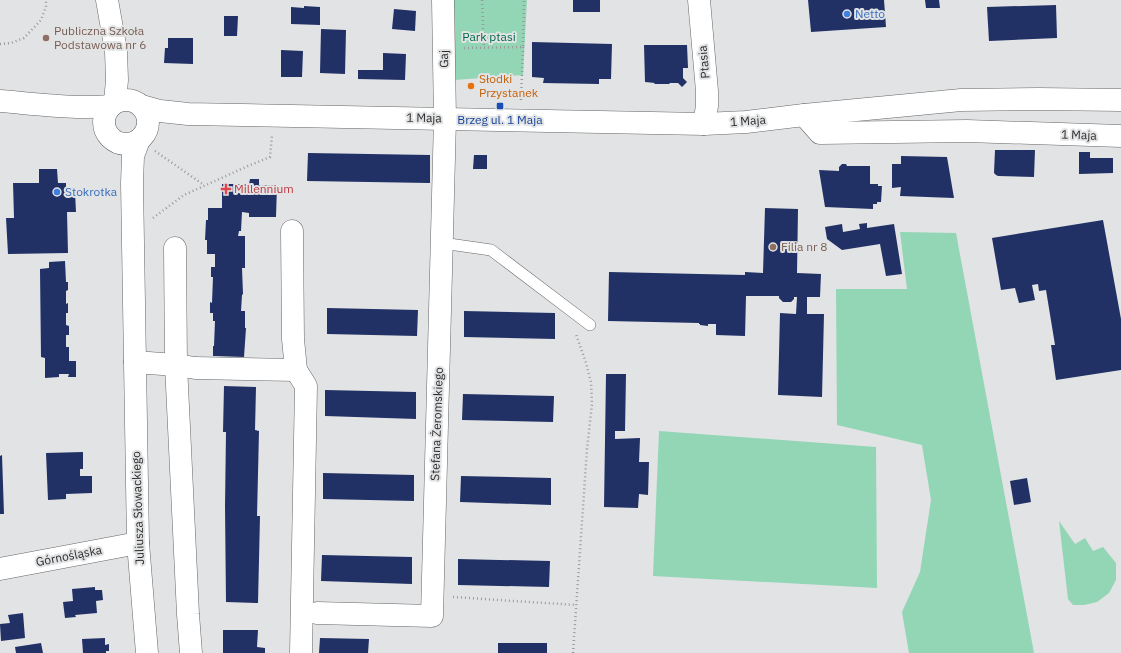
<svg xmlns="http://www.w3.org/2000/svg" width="1121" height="653" font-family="'IBM Plex Sans',sans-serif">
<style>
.green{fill:#92d6b6}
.building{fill:#213165}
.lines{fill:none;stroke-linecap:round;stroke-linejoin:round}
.service-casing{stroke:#656668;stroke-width:12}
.minor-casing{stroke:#656668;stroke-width:23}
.tertiary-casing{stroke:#656668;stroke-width:23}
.path{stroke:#9a9a9b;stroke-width:2.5;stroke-dasharray:1 3;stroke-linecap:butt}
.service{stroke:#fff;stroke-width:11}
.minor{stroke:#fff;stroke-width:22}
.tertiary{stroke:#fff;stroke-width:22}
.shop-dot{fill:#3f7fe0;stroke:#e2e3e4;stroke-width:1.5}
.education-dot{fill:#8d6e63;stroke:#e2e3e4;stroke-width:1.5}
.food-dot{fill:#e8710a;stroke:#e2e3e4;stroke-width:1.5}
.transit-dot{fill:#1a4fb4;stroke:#e2e3e4;stroke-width:1.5}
.health-dot{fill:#e0444e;stroke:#e2e3e4;stroke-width:1.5}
.labels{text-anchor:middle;stroke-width:4;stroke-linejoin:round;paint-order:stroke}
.shop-label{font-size:12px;fill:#366cbe;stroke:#e2e3e4;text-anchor:start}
.education-label{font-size:12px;fill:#785e54;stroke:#e2e3e4;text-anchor:start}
.park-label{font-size:12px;fill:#006848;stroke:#e2e3e4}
.street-label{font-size:12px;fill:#2c2c2d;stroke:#e2e3e4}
.food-label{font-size:12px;fill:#c56008;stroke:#e2e3e4;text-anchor:start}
.transit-label{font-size:12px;fill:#164399;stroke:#e2e3e4}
.health-label{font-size:12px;fill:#be3a42;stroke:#e2e3e4;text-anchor:start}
</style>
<rect width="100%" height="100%" fill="#e2e3e4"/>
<g class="green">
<path d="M453 0H527L523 75 454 80Z"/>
<path d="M900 232 956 233 1034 653H909L902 612 920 572 931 500 922 445 837 425 836 289H907Z"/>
<path d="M659 431 876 447 877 588 653 576Z"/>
<path d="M1059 521 1075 544 1085 538 1093 551 1103 547 1116 563V580L1109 593 1097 602 1084 605H1073L1068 599Z"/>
</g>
<g class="building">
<rect x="573" y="0" width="27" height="12"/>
<path d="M808 0H884L886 27 811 32Z"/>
<path d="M925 0H939L940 8H926Z"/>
<path d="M1056 5 1057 38 989 41 987 7Z"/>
<path d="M304 6 320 7V25L291 24V7L304 8Z"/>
<path d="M394 9 416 11 415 31 392 29Z"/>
<path d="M224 16H238L237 36H224Z"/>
<path d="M321 29 346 30 345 74 320 73Z"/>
<path d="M168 38H193V64L164 63 165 48H168Z"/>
<path d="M532 42 612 44 611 79H599V84L543 83 544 78 532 77Z"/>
<path d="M644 45H687L688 68H683V78L687 82 682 87 678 83H669L670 84H654L655 83 645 82Z"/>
<path d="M281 50 303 51 302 77H281Z"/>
<path d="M383 53 406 54 405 80 358 79V70H383Z"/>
<path d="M995 150H1035L1034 177 998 176 996 175 994 173Z"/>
<path d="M1079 152H1090V158H1113V173L1079 174Z"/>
<path d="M308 153 430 155V183L307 181Z"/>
<path d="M474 155H487V169H473Z"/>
<path d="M901 156 947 157 954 198 900 196 901 187 892 188V164H901Z"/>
<path d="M842 164H846L847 166H870V184H878V186H882L881 202H877V204H873V209L825 207 819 170 839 171V167Z"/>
<path d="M39 169H57L58 183H66V192H75L76 212H67L68 253 8 254 6 218H14L13 183H39Z"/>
<path d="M250 179H259V185H277L276 217H249V213L242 212 241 231H239L238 236H245V268H242L243 294 242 295 241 311H245V328H246L244 357 213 356V346H214L215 321H213V313H210V302L212 303 213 277H211V267H215V254H207V240H205L206 220H208V208H222V184H249Z"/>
<path d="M765 208 798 209 797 273 821 274 820 297H807V314H824L822 397 778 395 780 313 796 314 797 297H794V299L791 302H783L779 298V296H746L745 336 716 335V324H708V326L700 325V324H699V323L608 321 609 272 745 275V272L763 273Z"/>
<path d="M1103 220 1121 319V370L1056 380 1051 345H1055L1046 290 1039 291 1038 284 1032 285 1035 300 1019 303 1015 288 1001 290 992 238Z"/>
<path d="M867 223V228L894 224 902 274 886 276 880 244 842 250 827 239 825 227 842 224 843 232 860 229 859 224Z"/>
<path d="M65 261 66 282H68V290L66 291V304L68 303V313H66V325L69 326V335H66V347H69V361H76V377H68L69 374H59V377L45 378V358L41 357 40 269 49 268V262Z"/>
<path d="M327 308 418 310 417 336 327 334Z"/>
<path d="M464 311 555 313V339L464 337Z"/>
<path d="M606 374H626L625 431H615V439L640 438 639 462H649L648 495 639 494 638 508 604 507Z"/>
<path d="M224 386 256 387 255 430 259 431 257 516H260L258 603 226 602 225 506 226 432H223Z"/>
<path d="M325 390 416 392V419L325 416Z"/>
<path d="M463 394 554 396 553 422 462 420Z"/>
<path d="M83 452V469H80V476H92V493L66 494V499L48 500 46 453Z"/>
<path d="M2 455 4 514H0V456Z"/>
<path d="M323 473 414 475V501L323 499Z"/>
<path d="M461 476 551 478V505L460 502Z"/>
<path d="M1027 478 1031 502 1014 505 1010 481Z"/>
<path d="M322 555 412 557V584L321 581Z"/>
<path d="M458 559 550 561 549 587 458 585Z"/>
<path d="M95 587V590H102L103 600 96 601 97 613 75 615 76 617 65 618 63 602 73 601 72 589Z"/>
<path d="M23 613 25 638 1 641 0 624 10 623 8 615Z"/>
<path d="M223 630H258L257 647 265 648V653H223Z"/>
<path d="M105 638V645L109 644V651H106V653H83L82 639Z"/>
<path d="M320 638 369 639 368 653H319Z"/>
<path d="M41 643 43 653H16L15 647Z"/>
<rect x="498" y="643" width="49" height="10"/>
</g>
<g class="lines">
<g class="service-casing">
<path id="service" d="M442 243 491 250 590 325"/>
</g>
<g class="minor-casing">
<g id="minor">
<path d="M699 0 707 91V106L704 124"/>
<path d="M804 115 820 133 967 131 1121 136"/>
<path d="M292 231 293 339 296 370 306 386 301 653"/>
<path d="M175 248 176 365 188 614 191 653"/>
<path d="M135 362 176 365 195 368 296 370"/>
<path d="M0 569 138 543"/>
<path d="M317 613 432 616 445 119 443 0"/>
</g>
</g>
<g class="tertiary-casing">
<g id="tertiary">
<path d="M107 0 116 51 117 80 115 102"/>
<circle cx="126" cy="122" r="22"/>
<path d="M0 101C37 104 74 109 111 106"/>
<path d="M142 106 160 111 188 114 704 124 746 122 804 115 961 100 1039 99 1121 100"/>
<path d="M139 140 133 156 132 183 138 543 147 653"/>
</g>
</g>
<g class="path">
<path d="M482 0 484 48"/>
<path d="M0 44 11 43 24 38 41 20 46 7V0"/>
<path d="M464 48 523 47 524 0"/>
<path d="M521 100 523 47"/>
<path d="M155 151 204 185"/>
<path d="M153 218 184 195 248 166 270 157 272 135"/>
<path d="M453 597 576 605"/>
<path d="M573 653 587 449 592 404 591 382 586 363 576 334"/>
</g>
<use href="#service" class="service"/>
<use href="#minor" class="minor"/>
<use href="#tertiary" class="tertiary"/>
</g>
<g class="shop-dot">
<circle cx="847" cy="14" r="4"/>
<circle cx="57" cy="192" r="4"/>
</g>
<g class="education-dot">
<circle cx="46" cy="38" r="4"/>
<circle cx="773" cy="247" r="4"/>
</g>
<circle class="food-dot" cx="471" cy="86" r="4"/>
<rect class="transit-dot" x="496" y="102" width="8" height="8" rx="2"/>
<path class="health-dot" d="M224 183h4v4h4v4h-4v4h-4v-4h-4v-4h4z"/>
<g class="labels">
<g class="shop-label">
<text x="855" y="18">Netto</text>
<text x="65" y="196">Stokrotka</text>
</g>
<g class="education-label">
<text x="54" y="35">Publiczna Szkoła<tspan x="54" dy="14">Podstawowa nr 6</tspan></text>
<text x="781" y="251">Filia nr 8</text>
</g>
<g class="park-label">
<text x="489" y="41">Park ptasi</text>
</g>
<g class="street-label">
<text transform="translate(444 59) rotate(-91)" y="4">Gaj</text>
<text transform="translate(704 62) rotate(-95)" y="4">Ptasia</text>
<text transform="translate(424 118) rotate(1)" y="4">1 Maja</text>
<text transform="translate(748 121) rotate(-4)" y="4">1 Maja</text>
<text transform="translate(1079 135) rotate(2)" y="4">1 Maja</text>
<text transform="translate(437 424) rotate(-88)" y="4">Stefana Żeromskiego</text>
<text transform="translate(138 508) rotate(-92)" y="4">Juliusza Słowackiego</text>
<text transform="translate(69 556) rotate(-11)" y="4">Górnośląska</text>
</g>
<g class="food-label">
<text x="479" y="83">Słodki<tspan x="479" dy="14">Przystanek</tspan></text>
</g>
<g class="transit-label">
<text x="500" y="124">Brzeg ul. 1 Maja</text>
</g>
<g class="health-label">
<text x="234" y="193">Millennium</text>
</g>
</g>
</svg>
